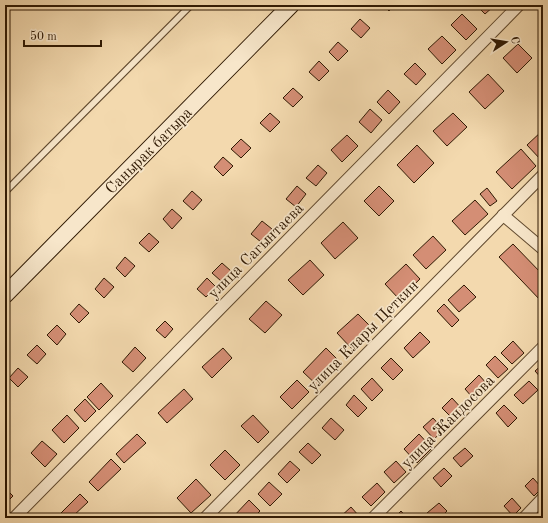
<svg xmlns="http://www.w3.org/2000/svg" width="548" height="523" font-family="'Old Standard TT',serif">
<style>
.building{fill:#d48e75;stroke:#2f1903}
.lines{fill:none;stroke-linecap:round;stroke-linejoin:round}
.lane-casing{stroke:#60492e;stroke-width:8}
.street-casing{stroke:#60492e;stroke-width:13}
.secondary-casing{stroke:#2f1903;stroke-width:18}
.lane{stroke:#f7e6ca;stroke-width:5.5}
.street{stroke:#f7e6ca;stroke-width:11}
.secondary{stroke:#f7e6ca;stroke-width:16}
.labels{text-anchor:middle;stroke-width:3.5;stroke-linejoin:round;paint-order:stroke}
.street-label{font-size:16px;fill:#2f1903;stroke:#f7e6ca}
</style>
<rect width="100%" height="100%" fill="#f3d9ae"/>
<filter id="stains"><feTurbulence type="fractalNoise" baseFrequency=".005" numOctaves="4"/><feColorMatrix values="0 0 0 0 .2 0 0 0 0 .09 0 0 0 0 .02 0 0 0 .5 -.17"/></filter>
<radialGradient id="worn" r=".72"><stop offset=".6" stop-color="#630" stop-opacity="0"/><stop offset="1" stop-color="#630" stop-opacity=".3"/></radialGradient>
<g class="building">
<path d="M383 5H394L389 11Z"/>
<path d="M476 5H493L494 6 485 14Z"/>
<path d="M462 14 477 29 466 40 451 25Z"/>
<path d="M360 19 370 28 361 38 351 29Z"/>
<path d="M442 36 456 50 442 64 428 49Z"/>
<path d="M338 42 348 51 338 61 329 52Z"/>
<path d="M518 44 532 58 517 73 503 58Z"/>
<path d="M319 61 329 71 319 81 309 72Z"/>
<path d="M415 63 426 74 416 85 404 74Z"/>
<path d="M488 74 504 91 485 109 469 92Z"/>
<path d="M293 88 303 97 293 107 283 98Z"/>
<path d="M388 90 400 102 389 114 377 102Z"/>
<path d="M370 109 382 120 371 133 359 122Z"/>
<path d="M270 113 280 122 270 132 260 123Z"/>
<path d="M453 113 467 127 447 146 433 131Z"/>
<path d="M542 131 543 158 541 160 527 145Z"/>
<path d="M347 135 358 146 342 162 331 150Z"/>
<path d="M241 139 251 148 241 158 231 149Z"/>
<path d="M417 145 434 163 414 183 397 165Z"/>
<path d="M521 149 536 166 512 189 496 172Z"/>
<path d="M223 157 233 166 223 176 214 167Z"/>
<path d="M318 165 327 173 316 186 306 178Z"/>
<path d="M297 186 306 194 296 207 286 199Z"/>
<path d="M379 186 394 201 379 216 364 201Z"/>
<path d="M487 188 497 201 490 206 480 194Z"/>
<path d="M192 191 202 200 193 210 183 201Z"/>
<path d="M475 200 488 214 465 235 452 221Z"/>
<path d="M172 209 182 218 172 229 163 219Z"/>
<path d="M262 221 272 229 261 242 251 234Z"/>
<path d="M343 222 358 238 335 259 321 243Z"/>
<path d="M149 233 159 242 149 252 139 243Z"/>
<path d="M433 236 446 250 426 269 413 255Z"/>
<path d="M513 244 543 275 542 302 499 257Z"/>
<path d="M125 257 135 266 125 277 116 268Z"/>
<path d="M310 260 324 275 303 295 288 280Z"/>
<path d="M222 263 231 271 221 281 212 273Z"/>
<path d="M406 264 420 279 399 299 385 284Z"/>
<path d="M104 278 114 287 104 298 95 289Z"/>
<path d="M207 278 216 287 206 297 197 289Z"/>
<path d="M464 285 476 297 459 312 448 300Z"/>
<path d="M266 301 282 315 265 333 249 319Z"/>
<path d="M79 304 89 313 79 323 70 314Z"/>
<path d="M444 304 459 320 452 327 437 311Z"/>
<path d="M358 314 373 329 352 349 337 333Z"/>
<path d="M165 321 173 329 165 338 156 330Z"/>
<path d="M57 325 66 334 57 345 47 335Z"/>
<path d="M420 332 430 342 413 358 404 348Z"/>
<path d="M513 341 524 353 512 364 501 353Z"/>
<path d="M37 345 46 354 37 364 27 355Z"/>
<path d="M135 347 146 358 133 372 122 362Z"/>
<path d="M223 348 232 358 212 378 202 367Z"/>
<path d="M326 348 342 364 319 387 303 372Z"/>
<path d="M495 356 508 369 498 378 486 365Z"/>
<path d="M391 358 403 370 393 380 381 368Z"/>
<path d="M543 364V380L535 371Z"/>
<path d="M18 368 28 377 18 387 9 378Z"/>
<path d="M479 375 487 384 472 397 465 389Z"/>
<path d="M372 378 383 390 372 401 361 389Z"/>
<path d="M297 380 309 392 292 409 280 397Z"/>
<path d="M529 381 538 390 523 404 514 395Z"/>
<path d="M101 383 113 396 99 410 87 397Z"/>
<path d="M184 389 193 399 167 423 158 413Z"/>
<path d="M354 395 367 408 358 417 346 405Z"/>
<path d="M452 398 464 411 454 420 442 408Z"/>
<path d="M85 399 96 411 85 422 74 410Z"/>
<path d="M504 405 517 418 508 427 496 413Z"/>
<path d="M67 415 79 428 64 443 52 430Z"/>
<path d="M253 415 269 432 258 443 241 426Z"/>
<path d="M331 418 344 430 335 440 322 428Z"/>
<path d="M433 418 444 430 434 439 423 427Z"/>
<path d="M137 434 146 443 124 463 116 454Z"/>
<path d="M419 434 432 448 417 463 404 449Z"/>
<path d="M42 441 57 454 45 467 31 453Z"/>
<path d="M308 443 321 455 312 464 299 452Z"/>
<path d="M465 448 473 456 461 467 453 458Z"/>
<path d="M225 450 240 465 225 480 210 465Z"/>
<path d="M111 459 121 469 98 491 89 482Z"/>
<path d="M290 461 300 470 287 483 278 474Z"/>
<path d="M396 461 406 472 394 483 384 472Z"/>
<path d="M444 468 452 476 441 487 433 478Z"/>
<path d="M533 478 542 488 534 496 525 486Z"/>
<path d="M196 479 211 495 191 513 177 498Z"/>
<path d="M269 482 282 494 270 506 258 494Z"/>
<path d="M377 483 385 492 371 506 362 497Z"/>
<path d="M5 488 13 496 5 504Z"/>
<path d="M80 494 88 502 71 518H56Z"/>
<path d="M512 498 521 508 513 516 504 506Z"/>
<path d="M249 500 260 511 253 518H232Z"/>
<path d="M439 503 447 511 440 518H431L427 513Z"/>
<path d="M351 507 359 516 357 518H339Z"/>
<path d="M401 511 407 518H394Z"/>
</g>
<g class="lines">
<g class="lane-casing">
<path id="lane" d="M5 192 191 5"/>
</g>
<g class="street-casing">
<g id="street">
<path d="M503 215 543 249"/>
<path d="M14 518 519 5"/>
<path d="M205 518 543 175"/>
<path d="M373 518 543 347"/>
<path d="M524 518 543 498"/>
</g>
</g>
<g class="secondary-casing">
<path id="secondary" d="M5 295 291 5"/>
</g>
<use href="#lane" class="lane"/>
<use href="#street" class="street"/>
<use href="#secondary" class="secondary"/>
</g>
<g class="labels">
<g class="street-label">
<text transform="translate(148 150) rotate(-45)" y="6">Санырак батыра</text>
<text transform="translate(255 250) rotate(-45)" y="6">улица Сагынтаева</text>
<text transform="translate(362 335) rotate(-45)" y="6">улица Клары Цеткин</text>
<text transform="translate(447 421) rotate(-45)" y="6">улица Жандосова</text>
</g>
</g>
<rect width="548" height="523" fill="none" stroke="#f3d9ae" stroke-width="20"/>
<rect x="6" y="6" width="536" height="511" fill="none" stroke="#2f1903" stroke-width="2"/>
<rect x="10" y="10" width="528" height="503" fill="none" stroke="#2f1903"/>
<g transform="translate(506 42) rotate(78)" stroke="#f7e6ca" stroke-width="3" paint-order="stroke">
<path d="M0-3L7 15L0 10L-7 15Z" fill="#2f1903"/>
<text y="-6" font-size="11" font-weight="bold" text-anchor="middle" fill="#2f1903">С</text>
</g>
<path d="M24 40v6h77v-6" fill="none" stroke="#2f1903" stroke-width="2"/>
<text x="30" y="40" font-size="12" fill="#2f1903" stroke="#f7e6ca" stroke-width="3" paint-order="stroke">50 m</text>
<rect width="100%" height="100%" filter="url(#stains)"/>
<rect width="100%" height="100%" fill="url(#worn)"/>
</svg>
